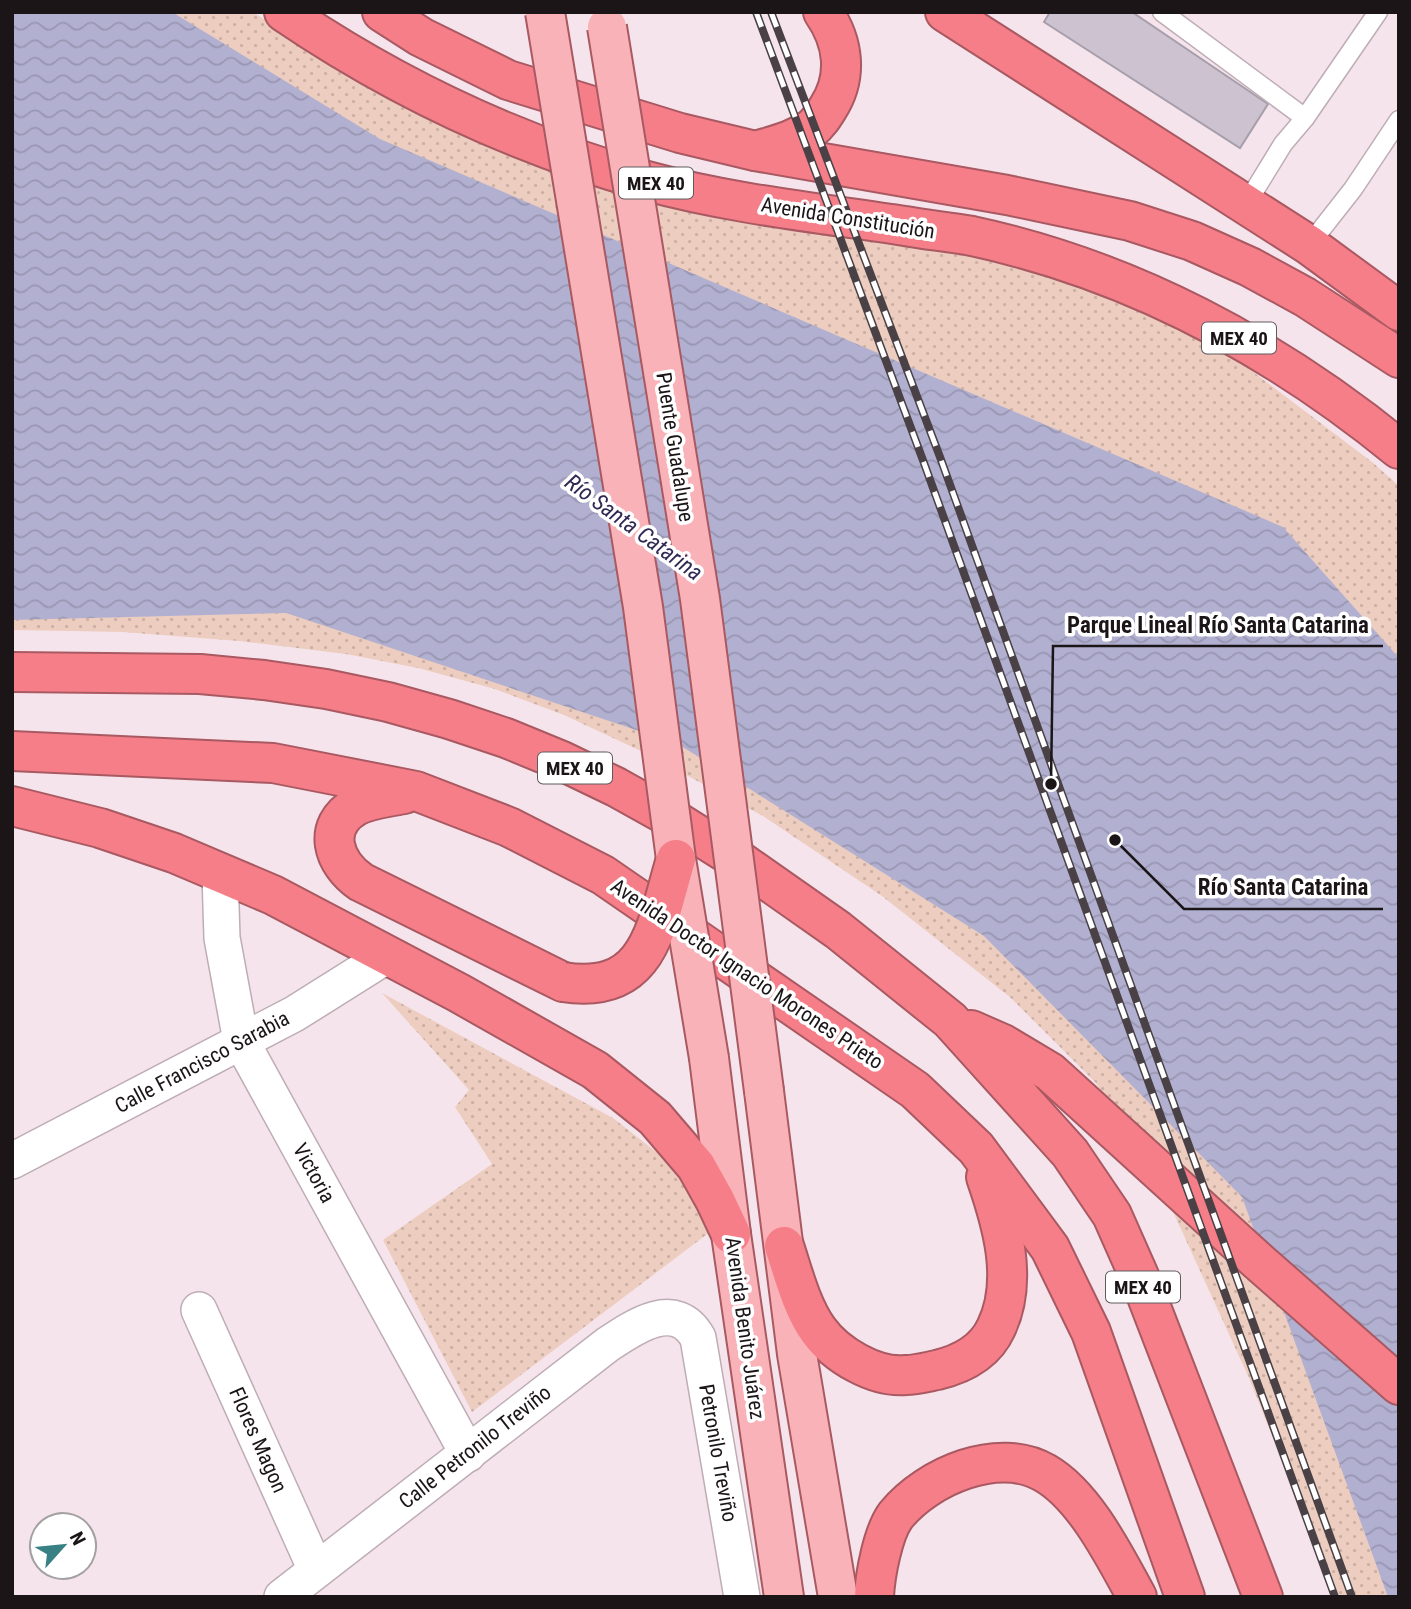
<svg xmlns="http://www.w3.org/2000/svg" width="1411" height="1609" font-family="'Roboto Condensed',sans-serif">
<style>
.park{fill:url(#park-dots)}
.water{fill:url(#water-waves)}
.building{fill:#ccc2d0;stroke:#a79eab;stroke-width:2}
.lines{fill:none;stroke-linecap:round;stroke-linejoin:round}
.lane-casing{stroke:#beadb5;stroke-width:21}
.street-casing{stroke:#beadb5;stroke-width:38}
.primary-casing{stroke:#a95961;stroke-width:42}
.highway-casing{stroke:#a95961;stroke-width:42}
.lane{stroke:#fff;stroke-width:18}
.street{stroke:#fff;stroke-width:35}
.primary{stroke:#f9b2b8;stroke-width:38}
.highway{stroke:#f57e89;stroke-width:38}
.rail-casing{stroke:#494145;stroke-width:8}
.rail{stroke:#fff;stroke-width:5;stroke-dasharray:16;stroke-linecap:butt}
.primary-bridge-casing{stroke:#a95961;stroke-width:42;stroke-linecap:butt}
.highway-bridge-casing{stroke:#a95961;stroke-width:42;stroke-linecap:butt}
.primary-bridge{stroke:#f9b2b8;stroke-width:38}
.highway-bridge{stroke:#f57e89;stroke-width:38}
.labels{text-anchor:middle;stroke-width:7;stroke-linejoin:round;paint-order:stroke}
.shield{fill:#fff;stroke:#5f5b5d;stroke-width:2}
.shield-label{font-size:19px;font-weight:bold;fill:#1b1518}
.street-label{font-size:21px;fill:#1b1518;stroke:#fff}
.water-label{font-size:23px;font-style:italic;fill:#2f2954;stroke:#fff}
.leader{fill:none;stroke:#1b1518;stroke-width:2.5}
.callout-dot{fill:#1b1518;stroke:#fff;stroke-width:2.5}
.callout-label{font-size:23px;text-anchor:middle;font-weight:bold;fill:#1b1518;stroke:#fff;stroke-width:7;stroke-linejoin:round;paint-order:stroke}
</style>
<defs>
<pattern id="park-dots" width="8" height="8" patternUnits="userSpaceOnUse" patternTransform="scale(1.75)"><rect width="8" height="8" fill="#edcdbf"/><path d="M2 2h.1M6 6h.1" fill="none" stroke="#cbafa3" stroke-width="1.8" stroke-linecap="round"/></pattern>
<pattern id="water-waves" width="16" height="10" patternUnits="userSpaceOnUse" patternTransform="scale(1.75)"><rect width="16" height="10" fill="#b2b0d0"/><path d="M0 5q4-4 8 0t8 0" fill="none" stroke="#9896b2"/></pattern>
</defs>
<rect width="100%" height="100%" fill="#f6e4ed"/>
<g class="park">
<path d="M12 12H253L324 58 390 91 1062 280 1203 334 1372 462 1399 486V1597H1337L1249 1378 1164 1192 1096 1083 1011 998 882 896 763 816 643 752 564 715 495 689 418 668 346 654 239 641 123 632 12 630Z"/>
<path d="M382 993 613 1118 664 1158 703 1206 710 1232 472 1412 383 1240 492 1164 455 1107 469 1090Z"/>
</g>
<path class="water" d="M12 12H172L380 139 1283 527 1399 658V1597H1388L1242 1197 984 936 678 744 286 613 12 620Z"/>
<path class="building" d="M1050 12H1132L1268 104 1240 148 1044 22Z"/>
<g class="lines">
<g class="lane-casing">
<g id="lane">
<path d="M1162 12 1305 118"/>
<path d="M1245 206 1283 144 1305 118 1378 12"/>
<path d="M1309 245 1353 189 1399 120"/>
</g>
</g>
<g class="street-casing">
<g id="street">
<path d="M220 874 222 938 241 1041 468 1454"/>
<path d="M12 1161 294 1014 388 955"/>
<path d="M199 1310 316 1570"/>
<path d="M282 1597 607 1345C635 1326 676 1298 698 1338L742 1597"/>
</g>
</g>
<g class="primary-casing">
<g id="primary">
<path d="M709 1058 731 1234 784 1597"/>
<path d="M764 1091 797 1354 838 1597"/>
</g>
</g>
<g class="highway-casing">
<g id="highway">
<path d="M284 12C396 88 517 145 647 181 731 204 819 213 905 226 927 230 950 232 972 236 1130 270 1274 347 1399 449"/>
<path d="M382 12 421 37 508 80 680 133 755 151 1007 195 1130 221 1192 241 1250 267 1305 297 1399 358"/>
<path d="M945 12 1309 245 1399 311"/>
<path d="M756 151C775 145 794 141 811 129 818 124 823 116 828 108 848 77 844 42 823 12"/>
<path d="M12 672 200 674 264 680 326 689 388 702 449 719 506 738 562 761 616 787 668 816 741 862 838 930 950 1020 1070 1153 1112 1215 1139 1276 1263 1597"/>
<path d="M12 751 273 763 416 791 509 827 603 875 915 1090 976 1148 1050 1248 1091 1332 1185 1597"/>
<path d="M404 794C389 797 370 799 356 806 321 826 333 863 361 882L563 982"/>
<path d="M12 806 100 828 174 853 273 895 459 993 595 1070 655 1118 696 1166 715 1200 731 1234"/>
<path d="M971 1030 1003 1044 1050 1072 1259 1262 1399 1385"/>
<path d="M784 1246C793 1273 801 1306 818 1330 836 1355 875 1378 906 1375 916 1375 927 1372 937 1370 962 1364 985 1352 996 1328 1019 1281 1002 1223 986 1177"/>
<path d="M874 1597C875 1575 883 1532 896 1515 928 1476 998 1446 1045 1473 1085 1496 1115 1557 1137 1597"/>
</g>
</g>
<use href="#lane" class="lane"/>
<use href="#street" class="street"/>
<use href="#primary" class="primary"/>
<use href="#highway" class="highway"/>
<g class="rail-casing">
<g id="rail">
<path d="M756 12 924 463 1335 1597"/>
<path d="M771 12 940 457 1352 1597"/>
</g>
</g>
<use href="#rail" class="rail"/>
<g class="primary-bridge-casing">
<g id="primary-bridge">
<path d="M545 12 643 607 676 859 709 1058"/>
<path d="M607 27 700 599 764 1091"/>
</g>
</g>
<g class="highway-bridge-casing">
<path id="highway-bridge" d="M563 982C651 996 656 925 676 859"/>
</g>
<use href="#primary-bridge" class="primary-bridge"/>
<use href="#highway-bridge" class="highway-bridge"/>
</g>
<g class="labels">
<g class="shield">
<rect x="619" y="167.5" width="74" height="31" rx="5"/>
<rect x="1202" y="322.5" width="74" height="31" rx="5"/>
<rect x="538" y="752.5" width="74" height="31" rx="5"/>
<rect x="1106" y="1271.5" width="74" height="31" rx="5"/>
</g>
<g class="shield-label">
<text x="656" y="190">MEX 40</text>
<text x="1239" y="345">MEX 40</text>
<text x="575" y="775">MEX 40</text>
<text x="1143" y="1294">MEX 40</text>
</g>
<g class="street-label">
<text transform="translate(848 218) rotate(9)" y="7">Avenida Constitución</text>
<text transform="translate(675 447) rotate(81)" y="7">Puente Guadalupe</text>
<text transform="translate(747 974) rotate(34)" y="7">Avenida Doctor Ignacio Morones Prieto</text>
<text transform="translate(202 1062) rotate(-28)" y="7">Calle Francisco Sarabia</text>
<text transform="translate(314 1173) rotate(61)" y="7">Victoria</text>
<text transform="translate(745 1328) rotate(82)" y="7">Avenida Benito Juárez</text>
<text transform="translate(258 1440) rotate(66)" y="7">Flores Magon</text>
<text transform="translate(475 1447) rotate(-38)" y="7">Calle Petronilo Treviño</text>
<text transform="translate(718 1453) rotate(80)" y="7">Petronilo Treviño</text>
</g>
<g class="water-label">
<text transform="translate(634 527) rotate(36)" y="8">Río Santa Catarina</text>
</g>
</g>
<path class="leader" d="M1051 784L1053 646H1383M1115 840L1184 909H1383"/>
<g class="callout-dot">
<circle cx="1051" cy="784" r="7"/>
<circle cx="1115" cy="840" r="7"/>
</g>
<g class="callout-label">
<text x="1218" y="633">Parque Lineal Río Santa Catarina</text>
<text x="1283" y="895">Río Santa Catarina</text>
</g>
<rect width="1411" height="1609" fill="none" stroke="#1b1518" stroke-width="28"/>
<g transform="translate(63 1546) rotate(63)"><circle r="33" fill="#ffffff" stroke="#a4a1a3" stroke-width="2"/>
<path d="M0-5L12 26L0 18L-12 26Z" fill="#388084"/>
<text y="-10" font-size="19" font-weight="bold" text-anchor="middle" fill="#1b1518">N</text>
</g>
</svg>
